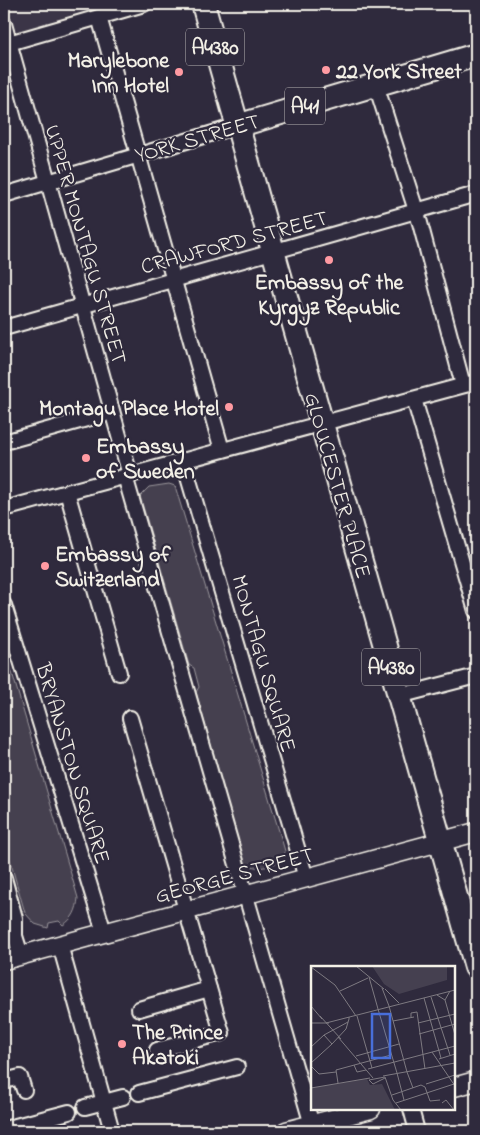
<svg xmlns="http://www.w3.org/2000/svg" width="480" height="1135" font-family="'Indie Flower',sans-serif">
<style>
.built{fill:#3b3647}
.green{fill:#454050;stroke:#9c989c}
.lines{fill:none;stroke-linecap:round;stroke-linejoin:round}
.minor-casing{stroke:#f4f1e8;stroke-width:18}
.tertiary-casing{stroke:#f4f1e8;stroke-width:21}
.primary-casing{stroke:#f4f1e8;stroke-width:26}
.minor{stroke:#2f2a3d;stroke-width:14}
.tertiary{stroke:#2f2a3d;stroke-width:18}
.primary{stroke:#2f2a3d;stroke-width:22}
.poi-dot{fill:#ff9aa2;stroke:#2f2a3d;stroke-width:2}
.labels{text-anchor:middle;stroke-width:4.5;stroke-linejoin:round;paint-order:stroke}
.shield{fill:#2f2a3d;stroke:#b9b5b5;stroke-width:1}
.shield-label{font-size:21px;font-weight:bold;fill:#f4f1e8}
.poi-label{font-size:22px;font-weight:bold;fill:#f4f1e8;stroke:#2f2a3d;text-anchor:start}
.street-label{font-size:22px;fill:#f4f1e8;stroke:#2f2a3d}
.inset-road{fill:none;stroke:#7e7a81;stroke-width:1}
.view{fill:#486fdb;fill-opacity:0.15;stroke:#486fdb;stroke-width:2.5}
.inset-edge{fill:none;stroke:#f4f1e8;stroke-width:2.5}
</style>
<rect width="100%" height="100%" fill="#2f2a3d"/>
<filter id="ink" filterUnits="userSpaceOnUse"><feTurbulence type="fractalNoise" baseFrequency=".02" numOctaves="2"/><feDisplacementMap in="SourceGraphic" scale="10" xChannelSelector="R" yChannelSelector="G"/><feConvolveMatrix kernelMatrix="1 2 1 2 8 2 1 2 1" color-interpolation-filters="sRGB"/></filter>
<g filter="url(#ink)">
<path class="built" d="M7 4H109L51 21 52 26 17 36Z"/>
<g class="green">
<path d="M169 484 175 486 285 851 284 857C274 867 256 872 244 862L196 692 199 687 194 668 189 665 140 496 149 487Z"/>
<path d="M4 645 78 898C77 910 73 919 63 925L59 921 49 923 48 928 35 924 25 913 4 839Z"/>
</g>
<g class="lines">
<g class="minor-casing">
<g id="minor">
<path d="M99 17 222 450"/>
<path d="M4 24 130 475"/>
<path d="M9 43 144 4"/>
<path d="M376 85 420 223 463 385"/>
<path d="M4 195 237 126"/>
<path d="M4 328 476 194"/>
<path d="M414 399 476 611"/>
<path d="M4 442 112 412"/>
<path d="M183 460 306 878"/>
<path d="M125 476 312 1125"/>
<path d="M67 492 119 673"/>
<path d="M4 509 476 382"/>
<path d="M4 605 104 932"/>
<path d="M399 696 476 676"/>
<path d="M130 718 222 1033 157 1050"/>
<path d="M4 878 15 918V936L21 955"/>
<path d="M60 945 112 1131"/>
<path d="M139 1009 209 989"/>
<path d="M4 1081 20 1077 24 1090"/>
<path d="M139 1093 237 1067"/>
<path d="M85 1107 123 1097"/>
<path d="M411 1109 417 1131"/>
<path d="M4 1129 69 1112"/>
</g>
</g>
<g class="tertiary-casing">
<g id="tertiary">
<path d="M4 960 476 832"/>
<path d="M454 1087 476 1081"/>
<path d="M286 1131 371 1109"/>
</g>
</g>
<g class="primary-casing">
<g id="primary">
<path d="M203 4 476 967"/>
<path d="M237 126 476 55"/>
</g>
</g>
<use href="#minor" class="minor"/>
<use href="#tertiary" class="tertiary"/>
<use href="#primary" class="primary"/>
</g>
</g>
<g class="poi-dot">
<circle cx="326" cy="70" r="5"/>
<circle cx="179" cy="72" r="5"/>
<circle cx="329" cy="260" r="5"/>
<circle cx="229" cy="407" r="5"/>
<circle cx="86" cy="458" r="5"/>
<circle cx="45" cy="566" r="5"/>
<circle cx="122" cy="1044" r="5"/>
</g>
<g class="labels">
<g class="shield">
<rect x="186" y="28.5" width="58" height="37" rx="4"/>
<rect x="285" y="87.5" width="40" height="37" rx="4"/>
<rect x="362" y="648.5" width="58" height="37" rx="4"/>
</g>
<g class="shield-label">
<text x="215" y="54">A4380</text>
<text x="305" y="113">A41</text>
<text x="391" y="674">A4380</text>
</g>
<g class="poi-label">
<text x="169" y="67" text-anchor="end">Marylebone<tspan x="169" dy="25">Inn Hotel</tspan></text>
<text x="336" y="78">22 York Street</text>
<text x="329" y="289" text-anchor="middle">Embassy of the<tspan x="329" dy="25">Kyrgyz Republic</tspan></text>
<text x="219" y="415" text-anchor="end">Montagu Place Hotel</text>
<text x="96" y="453">Embassy<tspan x="96" dy="25">of Sweden</tspan></text>
<text x="55" y="561">Embassy of<tspan x="55" dy="25">Switzerland</tspan></text>
<text x="132" y="1039">The Prince<tspan x="132" dy="25">Akatoki</tspan></text>
</g>
<g class="street-label">
<text transform="translate(197 137) rotate(-16)" y="8">YORK STREET</text>
<text transform="translate(234 241) rotate(-15)" y="8">CRAWFORD STREET</text>
<text transform="translate(87 244) rotate(74)" y="8">UPPER MONTAGU STREET</text>
<text transform="translate(339 485) rotate(74)" y="8">GLOUCESTER PLACE</text>
<text transform="translate(265 663) rotate(74)" y="8">MONTAGU SQUARE</text>
<text transform="translate(74 763) rotate(73)" y="8">BRYANSTON SQUARE</text>
<text transform="translate(234 874) rotate(-15)" y="8">GEORGE STREET</text>
</g>
</g>
<g transform="translate(311 966)">
<rect width="144" height="144" fill="#2f2a3d"/>
<path d="M61 0H136V14L88 28 73 18ZM56 113 59 119 71 118 84 144H0V122Z" fill="#454050"/>
<path class="inset-road" d="M45 0 73 23M0 1 24 19 45 50M58 11 67 43M71 22 78 40M74 23 88 37M29 25 57 12M126 29 134 34 139 25M120 31 139 89M113 32 130 92M134 34 144 69M0 40 11 53M78 40 96 106M67 43 86 107M9 50 30 73M46 50 61 102M100 51V47L106 46 114 103M82 55 103 51M37 56 13 69 21 78 35 63 38 53V51M0 57H18M15 57 144 24M107 57 144 48M108 68 144 58M27 71 62 112M0 81 13 69M121 86 144 120M45 90 88 78M128 93 144 88M0 97 21 78M43 99 46 106 55 104M0 100 8 108 25 106M57 103 144 80M96 106 102 122M86 107 93 134M72 110 144 97M74 112 62 118 58 114 74 111 82 134 90 144M27 117 25 104 80 89M115 118 144 109M0 122 59 112M81 129 110 119 114 121 119 135 129 134M85 137 143 118M131 137 135 134 143 144"/>
<path class="view" d="M61 48H79V92H61Z"/>
<rect width="144" height="144" class="inset-edge"/>
</g>
<rect width="480" height="1135" fill="none" stroke="#2f2a3d" stroke-width="20"/>
<rect x="10" y="10" width="460" height="1115" fill="none" stroke="#f4f1e8" stroke-width="2" filter="url(#ink)"/>
</svg>
